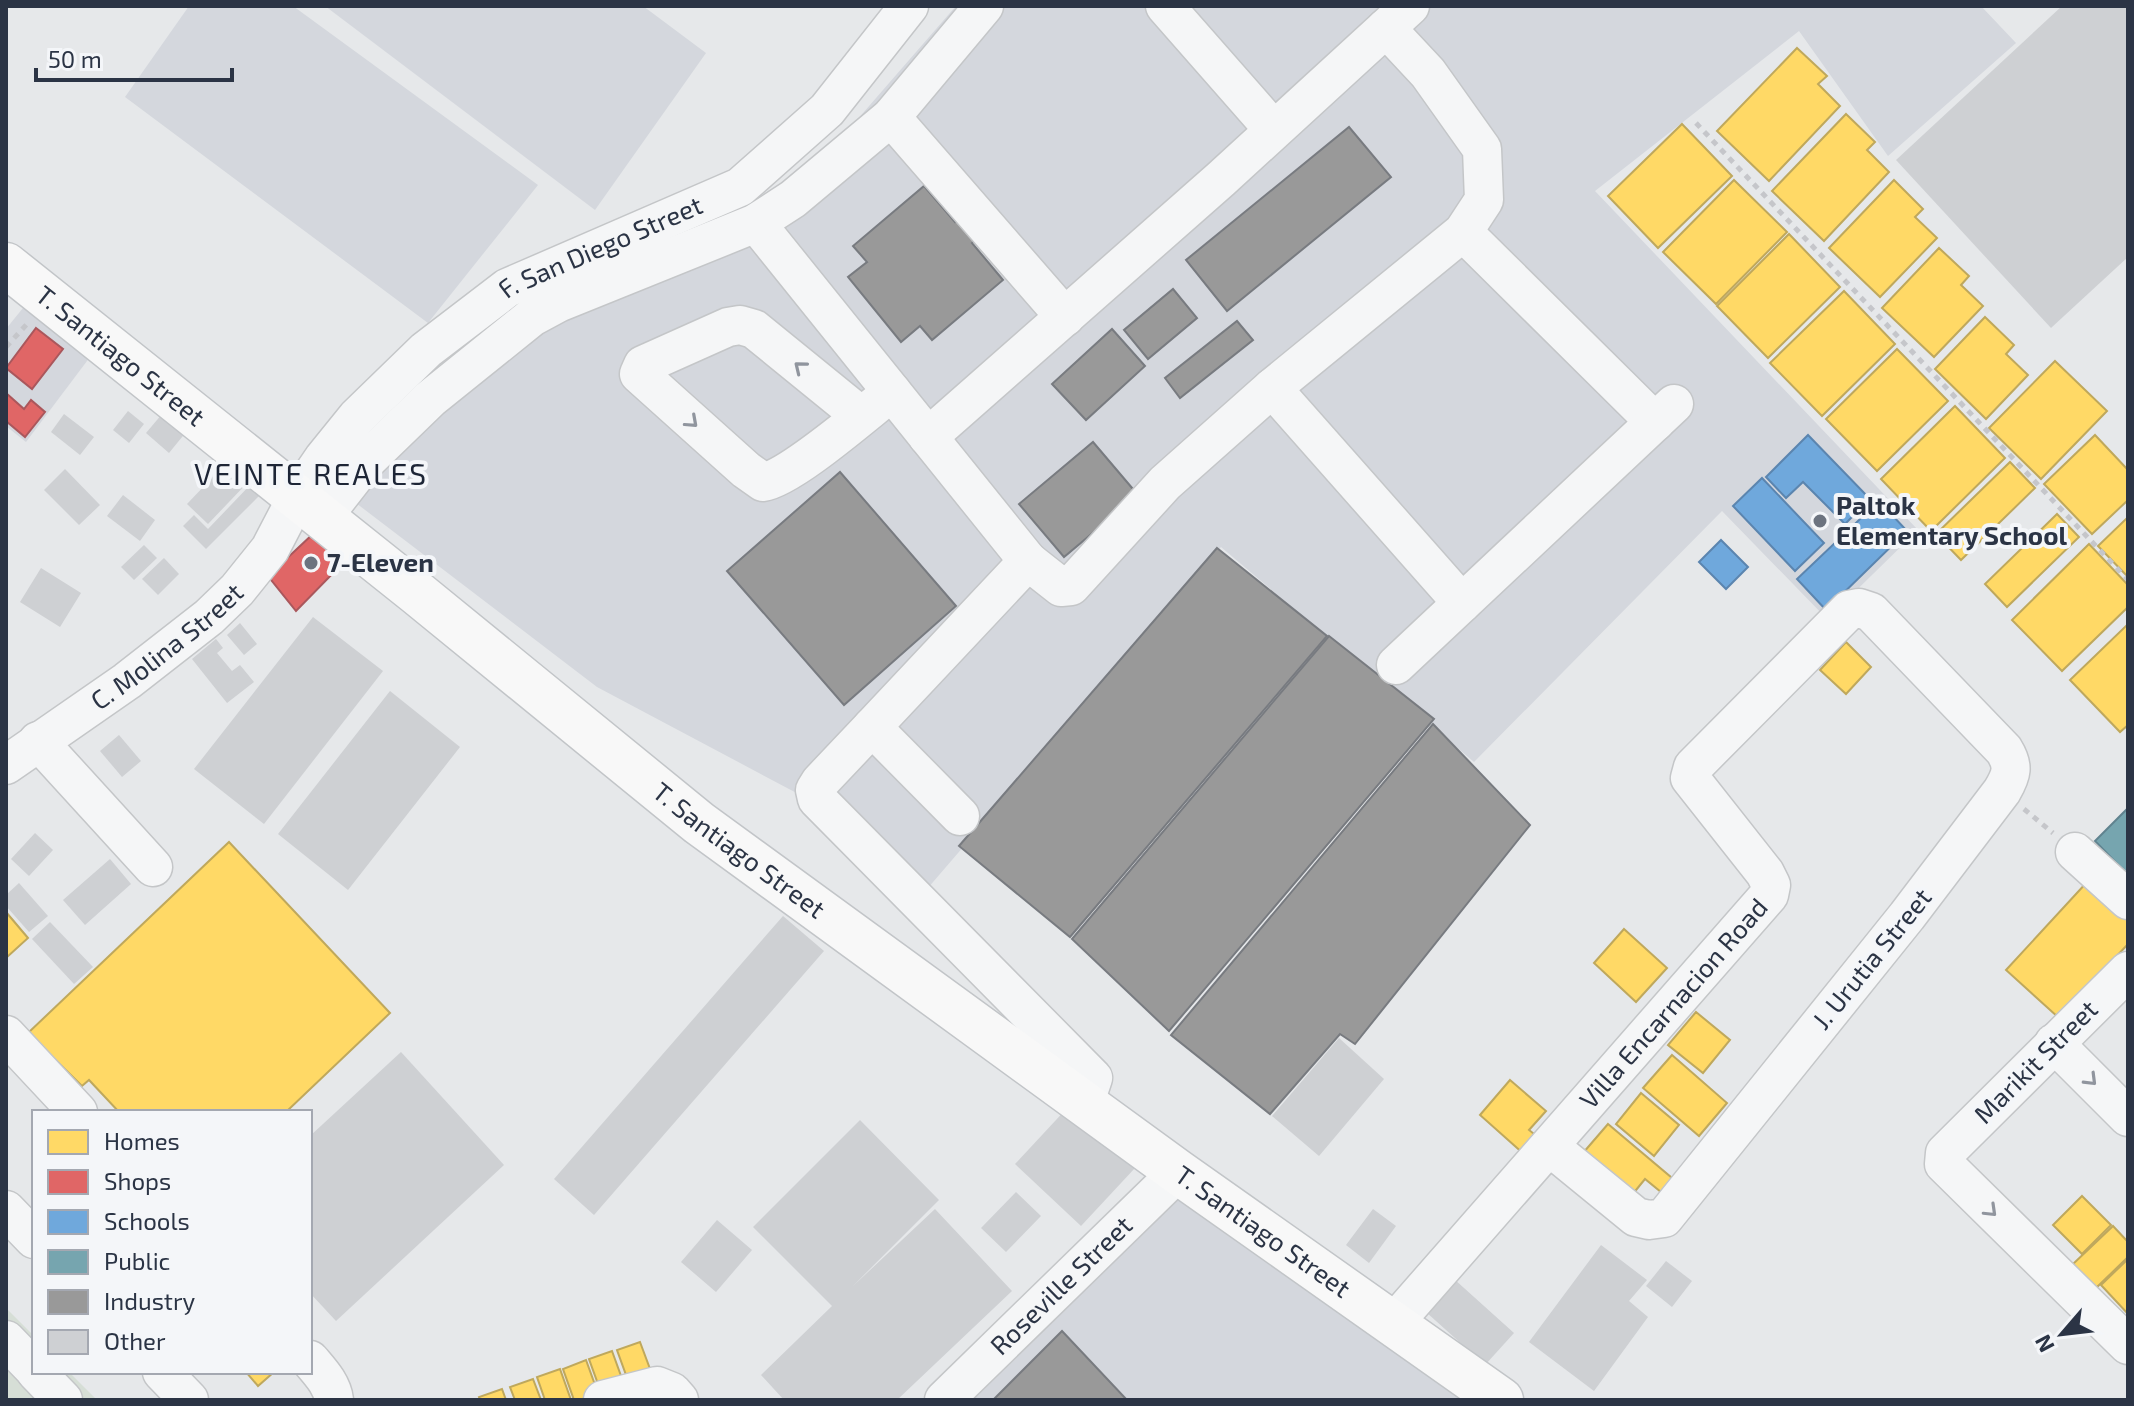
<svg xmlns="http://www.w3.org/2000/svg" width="2134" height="1406" font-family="'Exo 2',sans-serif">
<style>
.built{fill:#d4d7dd}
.green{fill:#d6ded6}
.homes{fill:#ffd966;stroke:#bfa85c;stroke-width:2}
.shops{fill:#e06666;stroke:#aa575c;stroke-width:2}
.schools{fill:#6fa8dc;stroke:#5b85af;stroke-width:2}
.public{fill:#76a5af;stroke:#60838f;stroke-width:2}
.industry{fill:#999;stroke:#787b80;stroke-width:2}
.building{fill:#ced0d3}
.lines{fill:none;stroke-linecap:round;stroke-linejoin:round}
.minor-casing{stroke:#c4c6c8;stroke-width:41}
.major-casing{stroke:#c2c5c8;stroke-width:47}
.path{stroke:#c5c6ca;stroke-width:5;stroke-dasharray:6 6;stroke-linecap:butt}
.minor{stroke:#f5f6f7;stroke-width:38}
.major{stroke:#f8f8f8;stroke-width:44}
.oneway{stroke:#90959e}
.poi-dot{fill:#6c737f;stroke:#f4f6f9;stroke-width:3}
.labels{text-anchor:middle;stroke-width:8;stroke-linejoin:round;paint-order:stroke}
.street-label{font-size:26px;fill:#2b3445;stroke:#f4f6f9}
.poi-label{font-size:26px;font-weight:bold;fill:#2b3445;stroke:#f4f6f9;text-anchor:start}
.quarter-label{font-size:30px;letter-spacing:2px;fill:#1d2536;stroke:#f4f6f9}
</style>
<rect width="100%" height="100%" fill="#e6e8ea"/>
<g class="built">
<path d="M189 6H293L538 185 428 323 125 97Z"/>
<path d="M325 6H643L706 53 595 210Z"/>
<path d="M956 6H1981L2016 43 1888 156 1799 31 1595 191 1918 530 1827 619 1722 511 1474 762 1221 547 909 910 806 798 597 687 335 487 406 408 754 213 843 136Z"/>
<path d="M27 303 90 357 26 442 6 426V329Z"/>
<path d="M1180 1189 1480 1400H961Z"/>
</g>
<path class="green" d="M6 1308 34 1336V1372H69L97 1400H6Z"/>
<g class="homes">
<path d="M1797 48 1827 76 1818 84 1840 106 1769 181 1717 131Z"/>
<path d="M1846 114 1875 142 1867 150 1889 172 1824 241 1772 191Z"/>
<path d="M1682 124 1732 176 1658 248 1608 196Z"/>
<path d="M1734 180 1787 232 1716 304 1663 252Z"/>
<path d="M1894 180 1923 209 1915 217 1937 238 1880 297 1829 248Z"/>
<path d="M1789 234 1840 287 1768 358 1717 306Z"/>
<path d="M1939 248 1969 276 1961 285 1983 306 1934 357 1882 308Z"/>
<path d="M1844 291 1895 344 1822 416 1770 363Z"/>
<path d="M1985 317 2014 345 2006 354 2028 375 1986 419 1935 369Z"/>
<path d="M1897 349 1948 401 1877 471 1826 419Z"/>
<path d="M2055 361 2107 411 2041 479 1989 428Z"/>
<path d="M1955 406 2005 458 1931 531 1881 479Z"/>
<path d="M2095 435 2128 470V500L2092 534 2044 484Z"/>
<path d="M2010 462 2035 488 1961 560 1936 534Z"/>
<path d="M2057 514 2079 537 2007 607 1985 584Z"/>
<path d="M2128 517V577L2098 546Z"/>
<path d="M2089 544 2128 585V607L2062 671 2012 620Z"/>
<path d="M2128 624V725L2120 732 2070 680Z"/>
<path d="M1846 642 1871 667 1846 694 1820 670Z"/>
<path d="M229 842 390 1013 286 1112H119L89 1080 82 1086 28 1033Z"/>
<path d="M2088 881 2128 919V944L2059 1018 2006 970Z"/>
<path d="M6 912 28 938 6 958Z"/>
<path d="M1624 929 1667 968 1636 1002 1594 963Z"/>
<path d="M1696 1012 1730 1040 1703 1073 1668 1045Z"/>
<path d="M1672 1055 1727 1103 1699 1136 1643 1088Z"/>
<path d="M1510 1080 1546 1111 1529 1130 1539 1138 1525 1155 1480 1115Z"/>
<path d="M1641 1093 1679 1125 1654 1156 1616 1124Z"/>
<path d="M1608 1124 1672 1178 1661 1192 1645 1179 1632 1195 1583 1153Z"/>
<path d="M2082 1196 2111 1225 2082 1254 2053 1225Z"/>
<path d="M2113 1226 2128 1242V1257L2096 1288 2073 1264Z"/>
<path d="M2128 1259V1314L2101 1285Z"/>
<path d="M640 1342 653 1377 630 1386 617 1350Z"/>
<path d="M612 1351 625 1387 602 1395 589 1359Z"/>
<path d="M586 1360 599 1396 588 1400H574L563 1369Z"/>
<path d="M560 1369 571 1400H545L537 1377Z"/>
<path d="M246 1372H274L258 1386Z"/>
<path d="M533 1379 541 1400H515L510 1387Z"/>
<path d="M502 1389 506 1400H480L479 1397Z"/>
</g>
<g class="shops">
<path d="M36 328 63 349 32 389 6 368Z"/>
<path d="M6 393 24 409 31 400 45 412 25 437 6 421Z"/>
<path d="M314 533 343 563 296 611 268 576Z"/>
</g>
<g class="schools">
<path d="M1808 435 1870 499 1845 524 1803 482 1786 498 1766 477Z"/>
<path d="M1762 478 1824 543 1795 571 1733 506Z"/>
<path d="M1879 501 1907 531 1826 610 1797 579Z"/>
<path d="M1721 540 1748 567 1726 589 1699 562Z"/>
</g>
<path class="public" d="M2128 808V875L2095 841Z"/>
<g class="industry">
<path d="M1349 127 1391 177 1227 311 1186 260Z"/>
<path d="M924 186 955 222 965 213 982 234 972 243 1003 280 932 340 920 326 901 342 848 277 867 262 853 246Z"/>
<path d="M1173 289 1197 318 1148 359 1124 330Z"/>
<path d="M1237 321 1253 340 1180 398 1165 378Z"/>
<path d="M1112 329 1145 366 1086 420 1052 384Z"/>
<path d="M1093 442 1138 495 1064 557 1019 504Z"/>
<path d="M840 472 956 606 844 705 727 571Z"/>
<path d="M1217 548 1327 636 1070 937 959 846Z"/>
<path d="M1329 636 1434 719 1169 1031 1072 939Z"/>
<path d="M1433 724 1530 825 1355 1044 1340 1034 1270 1114 1171 1035Z"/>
<path d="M1062 1331 1127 1400H993Z"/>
</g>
<g class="building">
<path d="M2062 6H2128V257L2051 328 1896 160Z"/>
<path d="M168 407 191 426 169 453 146 433Z"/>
<path d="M128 411 144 424 129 443 113 430Z"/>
<path d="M64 414 94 437 80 455 51 432Z"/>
<path d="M229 460 250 480 208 524 187 504Z"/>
<path d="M65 469 100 505 79 525 44 490Z"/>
<path d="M252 483 262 493 206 549 183 526 194 515 208 529Z"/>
<path d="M123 495 155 520 140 541 107 516Z"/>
<path d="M144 545 157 558 134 580 121 567Z"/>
<path d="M164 558 179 574 158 595 142 579Z"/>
<path d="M41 568 81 593 60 627 20 602Z"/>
<path d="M313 617 383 671 264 824 194 769Z"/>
<path d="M240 623 257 644 244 655 227 635Z"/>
<path d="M216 639 223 648 217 653 232 671 240 665 254 682 227 703 192 659Z"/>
<path d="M390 691 460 747 348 890 278 834Z"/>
<path d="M119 735 141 761 122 777 100 751Z"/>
<path d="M35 833 53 850 29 876 11 859Z"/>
<path d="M110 859 131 884 85 925 63 900Z"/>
<path d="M19 883 48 916 29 932 6 906V895Z"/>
<path d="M783 916 824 951 594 1215 554 1179Z"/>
<path d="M50 922 93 967 74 984 32 939Z"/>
<path d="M1339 1038 1384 1079 1319 1156 1272 1116Z"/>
<path d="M401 1052 504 1165 336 1321 310 1293V1136Z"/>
<path d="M1069 1106 1135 1168 1081 1226 1015 1164Z"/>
<path d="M860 1120 939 1200 852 1287 935 1209 1012 1291 897 1400H784L761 1375 832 1306 753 1227Z"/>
<path d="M1016 1192 1041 1216 1006 1252 981 1228Z"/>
<path d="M1373 1209 1396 1226 1369 1263 1346 1245Z"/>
<path d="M717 1220 752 1250 716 1292 681 1262Z"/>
<path d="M1601 1245 1647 1280 1629 1301 1648 1317 1594 1391 1529 1342Z"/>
<path d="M1666 1261 1692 1281 1672 1307 1646 1286Z"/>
<path d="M1454 1279 1514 1333 1485 1365 1426 1312Z"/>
</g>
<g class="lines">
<g class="minor-casing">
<g id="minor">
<path d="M1165 6 1273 129"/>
<path d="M891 117 1065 317"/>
<path d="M756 223 1028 561"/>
<path d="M1463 232 1655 422"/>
<path d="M1272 388 1462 603"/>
<path d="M861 416 754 329 740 325 728 327 643 365 639 374 746 470 763 482C791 478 866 412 892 392"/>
<path d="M928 437 1221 179 1410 6"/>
<path d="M322 518 368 459 430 399 532 317 558 303 756 223 793 199 891 117 984 6"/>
<path d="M1396 665 1674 404"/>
<path d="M872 727 820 782 815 790 817 799 1093 1078 1085 1102"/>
<path d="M38 741 153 867"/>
<path id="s1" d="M6 765 127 681 209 617 237 590 270 549 297 497 323 459 357 417 426 350 507 288 740 187 827 110 909 6"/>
<path d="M960 816 872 727 1028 561 1061 587 1071 586 1165 483 1272 388 1463 232 1484 200 1482 149 1428 73 1386 28"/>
<path d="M2075 852 2128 900"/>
<path d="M2128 971 1945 1153 1944 1164 2128 1345"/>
<path d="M6 1035 78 1112"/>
<path d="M2054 1043 2128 1117"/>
<path d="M6 1210 34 1239"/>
<path id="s2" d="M1393 1324 1769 895 1771 885 1765 873 1690 778 1693 767 1849 610 1859 608 1871 612 2004 750C2014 766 2012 774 2002 791L1907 916 1664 1218 1649 1220 1636 1217 1549 1146"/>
<path d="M6 1340 34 1369"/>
<path d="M310 1360C320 1372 332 1384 334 1400"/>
<path d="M36 1372 63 1400"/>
<path d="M162 1372 189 1400"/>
<path d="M603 1400 657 1386 672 1392 679 1400"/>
<path id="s3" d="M944 1400 1178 1172"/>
</g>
</g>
<g class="major-casing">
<g id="major">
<path id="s4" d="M6 265 417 593 699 823 1178 1172 1501 1400"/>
</g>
</g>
<g class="path">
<path d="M1696 123 2128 580"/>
<path d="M6 347 27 324"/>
<path d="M2024 809 2053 833"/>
</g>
<use href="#minor" class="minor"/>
<use href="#major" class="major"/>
</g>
<defs><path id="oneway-chevron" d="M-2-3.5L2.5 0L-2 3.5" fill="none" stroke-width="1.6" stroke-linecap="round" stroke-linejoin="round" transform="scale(2)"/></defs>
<g class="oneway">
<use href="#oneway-chevron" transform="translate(800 367) rotate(-141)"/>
<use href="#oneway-chevron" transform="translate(692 422) rotate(42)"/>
<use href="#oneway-chevron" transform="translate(2091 1080) rotate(45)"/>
<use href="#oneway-chevron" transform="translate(1991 1211) rotate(44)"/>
</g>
<g class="poi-dot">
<circle cx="1820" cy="521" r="8"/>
<circle cx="311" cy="563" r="8"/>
</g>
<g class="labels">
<g class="street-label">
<text dy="9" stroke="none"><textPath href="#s1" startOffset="802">F. San Diego Street</textPath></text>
<text dy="9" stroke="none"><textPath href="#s4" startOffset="146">T. Santiago Street</textPath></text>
<text dy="9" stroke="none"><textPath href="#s1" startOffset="200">C. Molina Street</textPath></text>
<text dy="9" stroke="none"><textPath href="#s4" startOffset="938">T. Santiago Street</textPath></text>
<text transform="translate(1872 959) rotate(-51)" y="9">J. Urutia Street</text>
<text dy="9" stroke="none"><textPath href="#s2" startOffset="426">Villa Encarnacion Road</textPath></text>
<text transform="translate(2036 1062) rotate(-45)" y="9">Marikit Street</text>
<text dy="9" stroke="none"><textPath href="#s4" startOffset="1586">T. Santiago Street</textPath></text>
<text dy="9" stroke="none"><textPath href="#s3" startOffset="164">Roseville Street</textPath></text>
</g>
<g class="poi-label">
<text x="1836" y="515">Paltok<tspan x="1836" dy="30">Elementary School</tspan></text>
<text x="327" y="572">7-Eleven</text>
</g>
<g class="quarter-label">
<text x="311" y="485">VEINTE REALES</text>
</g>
</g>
<rect width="2134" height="1406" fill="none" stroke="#2b3445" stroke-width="16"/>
<rect x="32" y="1110" width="280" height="264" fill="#f4f6f9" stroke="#a4a8b1" stroke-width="2"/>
<rect x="48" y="1130" width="40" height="24" fill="#ffd966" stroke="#a4a8b1" stroke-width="2"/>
<text x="104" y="1150" font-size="24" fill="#2b3445">Homes</text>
<rect x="48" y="1170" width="40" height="24" fill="#e06666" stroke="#a4a8b1" stroke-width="2"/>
<text x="104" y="1190" font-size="24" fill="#2b3445">Shops</text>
<rect x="48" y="1210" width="40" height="24" fill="#6fa8dc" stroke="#a4a8b1" stroke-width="2"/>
<text x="104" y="1230" font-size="24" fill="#2b3445">Schools</text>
<rect x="48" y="1250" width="40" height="24" fill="#76a5af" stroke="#a4a8b1" stroke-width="2"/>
<text x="104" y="1270" font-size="24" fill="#2b3445">Public</text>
<rect x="48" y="1290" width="40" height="24" fill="#999999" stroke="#a4a8b1" stroke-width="2"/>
<text x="104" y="1310" font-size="24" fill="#2b3445">Industry</text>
<rect x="48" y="1330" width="40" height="24" fill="#ced0d3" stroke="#a4a8b1" stroke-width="2"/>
<text x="104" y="1350" font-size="24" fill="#2b3445">Other</text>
<g transform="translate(2062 1334) rotate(242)" stroke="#f4f6f9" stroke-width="6" paint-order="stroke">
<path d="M0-6L14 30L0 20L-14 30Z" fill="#2b3445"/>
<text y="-12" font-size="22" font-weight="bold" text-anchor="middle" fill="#2b3445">N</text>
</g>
<path d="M36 68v12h196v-12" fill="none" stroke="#2b3445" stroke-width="4"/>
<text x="48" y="68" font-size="24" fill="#2b3445" stroke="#f4f6f9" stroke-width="6" paint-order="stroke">50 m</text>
</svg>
